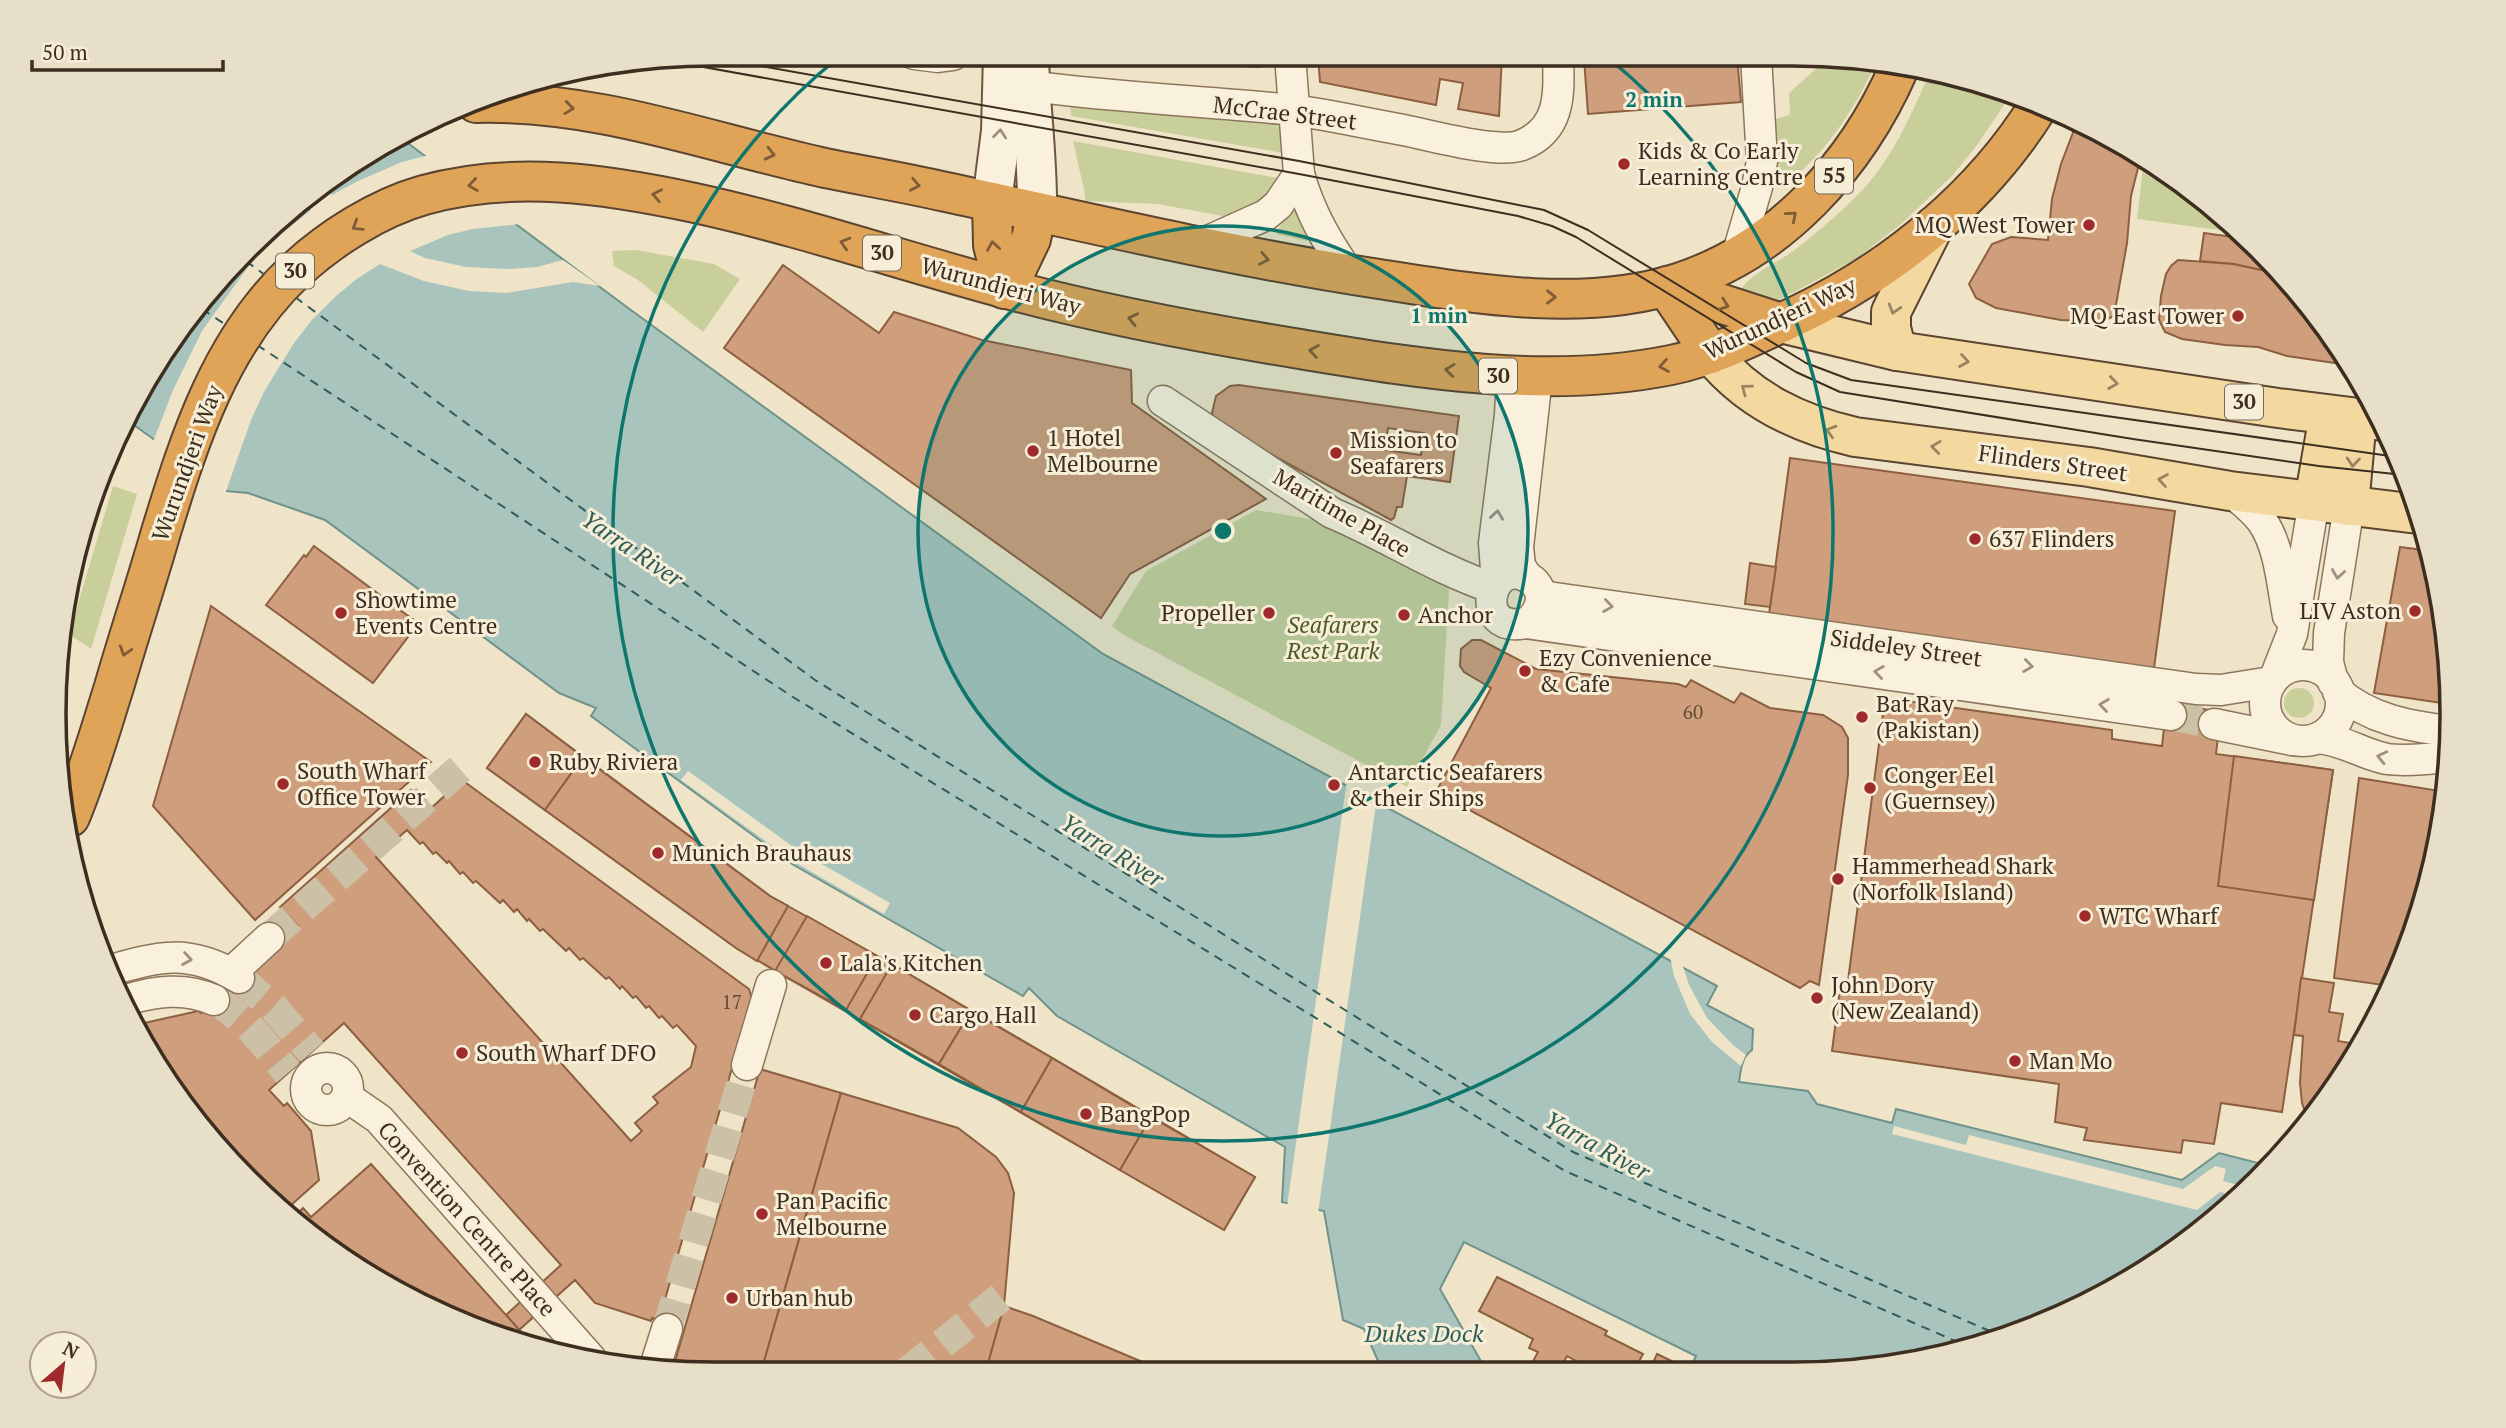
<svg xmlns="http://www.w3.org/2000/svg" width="2506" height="1428" font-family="'PT Serif',serif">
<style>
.green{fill:#c9cf9b}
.water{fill:#a9c4bc;stroke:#6f938a;stroke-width:2}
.pier{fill:#f0e4c8}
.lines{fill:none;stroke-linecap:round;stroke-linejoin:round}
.ferry{stroke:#2f5d5a;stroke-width:2;stroke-dasharray:9 7;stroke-linecap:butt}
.building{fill:#cf9f7d;stroke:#8d5f41;stroke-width:2;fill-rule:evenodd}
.street-tunnel{stroke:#ccc0a6;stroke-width:30;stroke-dasharray:30 15;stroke-linecap:butt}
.street-casing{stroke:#8d765c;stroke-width:33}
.secondary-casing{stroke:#6f573f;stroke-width:42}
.primary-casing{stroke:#5b4430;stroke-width:42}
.highway-casing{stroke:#5b4430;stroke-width:42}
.street{stroke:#faf1dc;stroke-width:30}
.secondary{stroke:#faf1dc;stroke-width:38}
.primary{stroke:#f3d9a0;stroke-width:38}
.highway{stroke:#e0a458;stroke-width:38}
.tram{stroke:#3d2e20;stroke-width:2}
.oneway{stroke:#7e5d36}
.oneway2{stroke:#9c907e}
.oneway3{stroke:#988460}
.ring{fill:none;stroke:#0f766e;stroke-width:3.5}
.poi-dot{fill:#9e2a2b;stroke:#f7eed8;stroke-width:2.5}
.labels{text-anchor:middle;stroke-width:6;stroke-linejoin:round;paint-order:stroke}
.number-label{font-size:19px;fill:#624a37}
.shield{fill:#f7eed8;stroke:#756857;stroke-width:2}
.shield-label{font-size:21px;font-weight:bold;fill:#3d2e20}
.street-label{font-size:23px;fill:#3d2e20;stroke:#f7eed8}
.poi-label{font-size:23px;fill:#3d2e20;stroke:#f7eed8;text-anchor:start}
.park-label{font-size:23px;font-style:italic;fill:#4d5a26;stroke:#f7eed8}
.water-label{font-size:24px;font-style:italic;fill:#2f5d5a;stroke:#f7eed8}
.rim{fill:none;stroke:#3d2e20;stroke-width:3.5}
.centre{fill:#0f766e;stroke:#f7eed8;stroke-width:3.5}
.ring-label{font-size:21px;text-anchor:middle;font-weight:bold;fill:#0f766e;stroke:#f7eed8;stroke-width:6;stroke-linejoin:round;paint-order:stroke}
</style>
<rect width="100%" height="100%" fill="#f0e4c8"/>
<g class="green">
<path d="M1830 56 1876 64C1856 105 1830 148 1794 177L1779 172 1772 158 1768 121 1790 115 1789 93Z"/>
<path d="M1929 74 2004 89 2012 93 1975 148 1952 176 1901 224 1856 259 1760 310 1737 294C1755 268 1777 265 1801 245 1830 221 1864 194 1885 161 1903 134 1916 104 1929 74Z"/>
<path d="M1070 105 1275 124 1281 128 1283 153 1071 116Z"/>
<path d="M1073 141 1278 178 1265 200 1228 217 1158 204 1085 201V194Z"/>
<path d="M2144 159 2227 218 2241 233 2137 219Z"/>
<path d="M1292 204H1297L1309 239 1307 241 1276 234Z"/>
<path d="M636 250 714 264 740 279 703 332 638 280 614 266 612 251Z"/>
<path d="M113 486 137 494 91 649 69 634Z"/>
<path d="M1256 510 1316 520 1449 589 1441 725 1407 787 1122 634 1112 626 1146 571Z"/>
<circle cx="2299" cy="703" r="15"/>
</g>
<path class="water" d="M405 141 624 305 1103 654 1717 986 1707 1005 1753 1029 1752 1050C1741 1058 1741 1070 1739 1082L1808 1091 1817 1104 1892 1123 1896 1109 2182 1180 2219 1153 2270 1166 2259 1180 2158 1263 2004 1339 1878 1368 1690 1369 1696 1356 1464 1242 1440 1289 1486 1370H1382L1364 1329 1343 1320 1324 1211 1282 1202 1285 1147 1057 1016 1029 988 1023 996 792 864 591 716 596 708 559 693 325 520 248 493 226 491 131 423 166 347 313 190Z"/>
<g class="pier">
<path d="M429 155 520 224 473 229 448 235 410 251 425 258 466 267 507 269 537 267 563 260 600 286 573 282 507 293 469 291 424 281 380 264 358 278 336 296 312 320 294 343 265 390 251 420 225 494 153 442 173 390 202 331 253 260 280 235 311 210 303 200 313 190 321 186 332 195 358 181 402 162Z"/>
<path d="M688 771 799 851 890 903 884 914 793 861 681 780Z"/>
<path d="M1347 780 1377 797 1318 1213 1287 1207Z"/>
<path d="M1670 956 1682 963 1689 985 1707 1018 1732 1044 1746 1055 1741 1066 1712 1042 1690 1014 1674 976Z"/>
<path d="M1894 1126 1966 1145 1969 1135 2183 1189 2215 1166 2226 1169 2223 1181 2250 1188 2238 1197 2220 1192 2197 1210 1892 1134Z"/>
</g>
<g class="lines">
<g class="ferry">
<path d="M246 261 265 275"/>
<path d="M295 297 815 680 1573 1152 2006 1338"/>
<path d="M202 309 226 325"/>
<path d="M257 345 793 697 1565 1171 1969 1347"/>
</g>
</g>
<g class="building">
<path d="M1079 55H1259L1260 67 1082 58Z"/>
<path d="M1318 55H1502L1499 116 1458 109 1463 83 1440 79 1436 105 1320 82Z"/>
<path d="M1596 55 1737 56 1741 102 1588 114 1584 58H1596Z"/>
<path d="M2077 122 2122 143 2141 156 2131 196 2127 243 2114 316 2101 322 2061 320 1996 308 1976 298 1969 284 1992 244 2011 237 2048 240 2052 199 2061 164Z"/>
<path d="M2204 233 2247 239 2280 274 2233 264 2200 261Z"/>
<path d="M2178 260 2233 264 2280 274 2316 313 2348 365 2287 356 2258 347 2225 345 2182 339 2165 332 2159 320 2161 296 2166 274 2171 266Z"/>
<path d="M783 265 879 333 894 312 982 340 1131 370 1132 403 1266 499 1130 574 1101 618 724 348Z"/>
<path d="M1239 385 1459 416 1450 482 1407 476 1402 507H1397L1394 518 1391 520 1223 428 1215 421 1212 413 1216 396 1230 386ZM1388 428 1424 433 1421 455 1385 450Z"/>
<path d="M1790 458 2175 511 2154 668 1769 614Z"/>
<path d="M314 546 415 621 408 631 411 633 373 683 266 605 304 555 306 557Z"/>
<path d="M2400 547 2431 551 2450 671 2449 704 2374 693Z"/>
<path d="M1750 563 1776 567 1770 607 1745 604Z"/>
<path d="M211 606 431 762 255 920 153 806Z"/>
<path d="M1472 640H1481L1536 669 1678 684 1686 687 1691 680 1734 703 1741 693 1770 708 1823 715 1842 727 1848 738V775L1819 985 1810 981 1800 988 1436 792 1491 688 1464 672 1460 666 1461 649Z"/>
<path d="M1885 698 2112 730V739L2162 746 2165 719 2173 704 2216 711 2219 727 2216 754 2333 770 2282 1112 2221 1103 2214 1144 2183 1140 2181 1153 2084 1140 2087 1128 2055 1122 2059 1084 1832 1051 1841 981H1848Z"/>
<path d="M526 714 770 896 892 964 1255 1177 1224 1230 736 948 487 768Z"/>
<path d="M526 714 583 757 545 810 487 768Z"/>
<path d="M2234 756 2333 770 2314 900 2218 886Z"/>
<path d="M583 757 770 896 788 906 757 961 736 948 545 810Z"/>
<path d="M2359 778 2446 792 2417 926 2390 986 2334 978Z"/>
<path d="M462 780 749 989 752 999 659 1320 652 1318 651 1321 595 1303 575 1280 519 1330 506 1315 561 1265 344 1023 269 1090 284 1106 287 1103 311 1131 319 1180 289 1207 218 1149 140 1024 198 1011 201 1013 298 926 280 907 411 790 429 810ZM407 830 420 844 423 842 433 854 436 852 447 863 449 861 460 874 463 872 473 883 476 881 500 903 503 900 514 912 517 909 527 921 529 919 540 931 543 929 566 951 569 948 580 960 583 958 606 979 609 977 620 989 622 986 633 998 636 996 646 1008 649 1006 659 1018 662 1016 673 1028 677 1025 696 1046 691 1067 653 1097 658 1103 635 1123 642 1131 631 1141 376 857Z"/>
<path d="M807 916 877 956 846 1010 775 971Z"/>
<path d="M892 964 971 1011 939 1064 860 1019Z"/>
<path d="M2301 978 2334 983 2329 1012 2343 1014 2338 1041 2356 1044 2355 1055 2307 1118 2302 1103 2300 1083 2303 1036 2294 1035Z"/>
<path d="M971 1011 1052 1058 1021 1112 939 1064Z"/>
<path d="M1052 1058 1151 1117 1120 1170 1021 1112Z"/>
<path d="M760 1069 841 1093 761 1372H700L674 1365Z"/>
<path d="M841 1093 958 1128 996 1157 1008 1173 1014 1193 1004 1306 986 1371 761 1372Z"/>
<path d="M1151 1117 1255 1177 1224 1230 1120 1170Z"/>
<path d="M371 1164 522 1333 519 1341 384 1285 297 1214 303 1208 311 1217Z"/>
<path d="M1497 1277 1607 1331 1605 1335 1643 1354 1635 1369H1581L1583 1365 1567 1356 1560 1369H1529L1538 1352 1529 1348 1533 1339 1479 1311Z"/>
<path d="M1004 1306 1033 1316 1164 1371H986Z"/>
<path d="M1657 1354 1678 1364 1676 1369H1650Z"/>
</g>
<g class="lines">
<g class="street-tunnel">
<path d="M2171 715 2214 724"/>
<path d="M269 938 463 766"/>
<path d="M239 978 274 1008 312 1052"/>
<path d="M214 1000C246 1017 265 1046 288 1073"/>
<path d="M667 1329 747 1065"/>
<path d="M907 1372 1005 1294"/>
</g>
<g class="street-casing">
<g id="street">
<path d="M914 54 938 57 953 55"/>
<path d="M1290 55 1299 174C1310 213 1327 242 1350 275"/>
<path d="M1029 86C1113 97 1198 101 1283 109 1321 113 1359 122 1398 129 1426 134 1498 155 1522 145 1562 129 1559 92 1558 55"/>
<path d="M1197 246 1266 215 1278 205 1299 174"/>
<path d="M1737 256 1757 187 1762 161 1756 56"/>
<path d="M1163 401 1332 513C1387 536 1436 569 1493 588"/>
<path d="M2230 491C2241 500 2253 509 2262 521 2280 547 2282 585 2288 616"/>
<path d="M1527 577 1520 566 1518 547 1537 377"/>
<path d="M1497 583 1494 543 1510 415 1512 377"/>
<path d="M1541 596 2196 689 2221 690 2271 682"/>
<path d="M1526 623C1542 613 1548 590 1529 578 1489 554 1471 635 1526 623L2171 715"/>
<circle cx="2303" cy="703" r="38"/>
<path d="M2276 675 2292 634 2314 501"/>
<path d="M2333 682 2328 662 2329 633 2349 506"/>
<path d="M2338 692C2370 719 2408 726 2448 731"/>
<path d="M2214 724 2292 740"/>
<path d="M2319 738C2346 741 2362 754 2387 759 2408 762 2427 758 2447 758"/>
<path d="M107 971C160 956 189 948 239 978"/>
<path d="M231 973 269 938"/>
<path d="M126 1000C155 991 185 987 214 1000"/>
<path d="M747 1065 771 985"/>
<circle cx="327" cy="1089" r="21"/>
<path d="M347 1097 379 1119 591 1359"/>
<path d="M654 1370 667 1329"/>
</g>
</g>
<g class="secondary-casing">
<g id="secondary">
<path d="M1029 55C1030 107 1038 159 1037 212"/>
<path d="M992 202 1001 131 1003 55"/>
</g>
</g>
<g class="primary-casing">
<g id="primary">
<path d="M1781 323 1897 351 2278 408 2383 421"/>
<path d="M1897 351 1891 328V312L1934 226"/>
<path d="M1711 354C1748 400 1798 424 1855 437L2089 467 2230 491 2418 514"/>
<path d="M2314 501 2329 415"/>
<path d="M2349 506 2357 418"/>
</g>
</g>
<g class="highway-casing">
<g id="highway">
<path d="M476 103C599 100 707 142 825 168 865 176 906 183 946 192 1090 223 1233 257 1379 279 1474 294 1584 313 1678 283 1781 250 1857 164 1899 68"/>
<path d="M992 202 993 245 1004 289"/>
<path d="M1667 286 1781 323"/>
<path d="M1666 287 1711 354"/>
<path d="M1007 289 1031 239 1037 212"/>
<path d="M70 817C88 774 100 731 114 687 129 635 146 584 161 532 190 437 221 340 296 270 331 238 378 208 424 195 514 170 606 184 695 203 800 226 903 261 1007 289 1103 315 1201 333 1300 349 1422 369 1547 390 1671 365 1715 356 1757 334 1798 315 1894 269 1983 196 2039 105"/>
</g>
</g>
<use href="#street" class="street"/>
<use href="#secondary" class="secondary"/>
<use href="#primary" class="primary"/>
<use href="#highway" class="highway"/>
<g class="tram">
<path d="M704 56 1299 161 1544 210 1588 230 1806 363 1851 380 2397 457"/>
<path d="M670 61 1299 174 1518 216 1552 226 1576 237 1796 372 1840 392 2133 439 2319 466 2404 475"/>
</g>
</g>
<defs><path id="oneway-chevron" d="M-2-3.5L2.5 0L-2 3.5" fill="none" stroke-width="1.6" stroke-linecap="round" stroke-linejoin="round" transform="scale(1.75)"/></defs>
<g class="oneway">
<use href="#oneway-chevron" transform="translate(569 108) rotate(7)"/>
<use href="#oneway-chevron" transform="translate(770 154) rotate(14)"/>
<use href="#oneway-chevron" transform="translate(473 185) rotate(172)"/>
<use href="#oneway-chevron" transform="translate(915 185) rotate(11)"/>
<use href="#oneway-chevron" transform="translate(657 195) rotate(-169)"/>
<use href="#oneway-chevron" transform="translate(1792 216) rotate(-41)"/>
<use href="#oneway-chevron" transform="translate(357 226) rotate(148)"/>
<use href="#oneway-chevron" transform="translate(845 243) rotate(-164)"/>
<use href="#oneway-chevron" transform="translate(993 246) rotate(-99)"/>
<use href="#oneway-chevron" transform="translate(1264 259) rotate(11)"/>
<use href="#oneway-chevron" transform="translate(1551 297) rotate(1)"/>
<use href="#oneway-chevron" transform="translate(1724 305) rotate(19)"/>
<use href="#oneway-chevron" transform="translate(1133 319) rotate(-168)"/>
<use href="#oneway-chevron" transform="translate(1314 351) rotate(-171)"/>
<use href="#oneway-chevron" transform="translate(1664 366) rotate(170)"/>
<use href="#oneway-chevron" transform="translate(1450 370) rotate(-173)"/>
<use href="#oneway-chevron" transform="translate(125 651) rotate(107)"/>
</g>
<g class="oneway2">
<use href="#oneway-chevron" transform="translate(1000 134) rotate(-84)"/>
<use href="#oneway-chevron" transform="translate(1497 515) rotate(-82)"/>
<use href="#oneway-chevron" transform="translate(2338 574) rotate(99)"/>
<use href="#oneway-chevron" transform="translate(1608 606) rotate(8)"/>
<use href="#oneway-chevron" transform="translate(2028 666) rotate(8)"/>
<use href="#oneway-chevron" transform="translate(1879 672) rotate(-172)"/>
<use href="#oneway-chevron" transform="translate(2104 705) rotate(-172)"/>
<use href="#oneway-chevron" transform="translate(2382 757) rotate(-167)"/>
<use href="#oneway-chevron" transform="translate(187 959) rotate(9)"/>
</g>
<g class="oneway3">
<use href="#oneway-chevron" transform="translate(1894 309) rotate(107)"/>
<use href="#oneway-chevron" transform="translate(1964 361) rotate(9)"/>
<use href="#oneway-chevron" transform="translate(2113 383) rotate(8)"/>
<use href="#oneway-chevron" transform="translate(1746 389) rotate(-143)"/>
<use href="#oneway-chevron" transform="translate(1831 431) rotate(-163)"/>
<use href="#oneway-chevron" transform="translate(1936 447) rotate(-173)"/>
<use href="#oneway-chevron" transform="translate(2353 462) rotate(95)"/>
<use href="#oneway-chevron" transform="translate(2163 480) rotate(-171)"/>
</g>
<circle cx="1223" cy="531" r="305" fill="#0f766e" fill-opacity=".12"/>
<g class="ring">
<circle cx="1223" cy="531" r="305"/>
<path d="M1607 57A610 610 0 1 1 839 57"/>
</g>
<g class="poi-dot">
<circle cx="1624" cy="164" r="7"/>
<circle cx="2089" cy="225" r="7"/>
<circle cx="2238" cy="316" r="7"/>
<circle cx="1033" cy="451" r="7"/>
<circle cx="1336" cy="453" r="7"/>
<circle cx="1975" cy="539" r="7"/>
<circle cx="2415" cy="611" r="7"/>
<circle cx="341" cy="613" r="7"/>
<circle cx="1269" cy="613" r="7"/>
<circle cx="1404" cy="615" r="7"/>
<circle cx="1525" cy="671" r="7"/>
<circle cx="1862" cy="717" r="7"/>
<circle cx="535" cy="762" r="7"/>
<circle cx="283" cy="784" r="7"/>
<circle cx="1334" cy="785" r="7"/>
<circle cx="1870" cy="788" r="7"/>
<circle cx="658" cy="853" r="7"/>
<circle cx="1838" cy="879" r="7"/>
<circle cx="2085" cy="916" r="7"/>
<circle cx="826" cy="963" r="7"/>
<circle cx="1817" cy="998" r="7"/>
<circle cx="915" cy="1015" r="7"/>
<circle cx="462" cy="1053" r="7"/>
<circle cx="2015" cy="1061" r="7"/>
<circle cx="1086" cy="1114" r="7"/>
<circle cx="762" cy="1214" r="7"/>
<circle cx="732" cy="1298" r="7"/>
</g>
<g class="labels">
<g class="number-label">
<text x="1693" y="719">60</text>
<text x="732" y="1009">17</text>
</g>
<g class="shield">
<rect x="1815" y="158.5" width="38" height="35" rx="5"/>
<rect x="863" y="235.5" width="38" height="35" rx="5"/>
<rect x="276" y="253.5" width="38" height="35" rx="5"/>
<rect x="1479" y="358.5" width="38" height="35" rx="5"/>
<rect x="2225" y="384.5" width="38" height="35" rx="5"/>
</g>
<g class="shield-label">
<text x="1834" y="183">55</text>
<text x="882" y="260">30</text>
<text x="295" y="278">30</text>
<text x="1498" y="383">30</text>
<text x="2244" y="409">30</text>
</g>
<g class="street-label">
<text transform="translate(1285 113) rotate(7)" y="8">McCrae Street</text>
<text transform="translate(1001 286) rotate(15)" y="8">Wurundjeri Way</text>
<text transform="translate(1780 318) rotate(-25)" y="8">Wurundjeri Way</text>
<text transform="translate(187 463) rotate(-70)" y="8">Wurundjeri Way</text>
<text transform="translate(2053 463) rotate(8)" y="8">Flinders Street</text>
<text transform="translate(1342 513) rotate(30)" y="8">Maritime Place</text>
<text transform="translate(1906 648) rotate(8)" y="8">Siddeley Street</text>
<text transform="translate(467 1219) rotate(48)" y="8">Convention Centre Place</text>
</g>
<g class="poi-label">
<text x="1638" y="159">Kids &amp; Co Early<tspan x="1638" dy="26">Learning Centre</tspan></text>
<text x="2075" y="233" text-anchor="end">MQ West Tower</text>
<text x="2224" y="324" text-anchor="end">MQ East Tower</text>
<text x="1047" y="446">1 Hotel<tspan x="1047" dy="26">Melbourne</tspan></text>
<text x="1350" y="448">Mission to<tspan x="1350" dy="26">Seafarers</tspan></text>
<text x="1989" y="547">637 Flinders</text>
<text x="355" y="608">Showtime<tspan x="355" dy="26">Events Centre</tspan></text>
<text x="2401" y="619" text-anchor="end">LIV Aston</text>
<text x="1255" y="621" text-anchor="end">Propeller</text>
<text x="1418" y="623">Anchor</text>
<text x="1539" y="666">Ezy Convenience<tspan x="1539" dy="26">&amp; Cafe</tspan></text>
<text x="1876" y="712">Bat Ray<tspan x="1876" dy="26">(Pakistan)</tspan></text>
<text x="549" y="770">Ruby Riviera</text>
<text x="297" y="779">South Wharf<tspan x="297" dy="26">Office Tower</tspan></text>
<text x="1348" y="780">Antarctic Seafarers<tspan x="1348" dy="26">&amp; their Ships</tspan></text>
<text x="1884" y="783">Conger Eel<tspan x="1884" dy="26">(Guernsey)</tspan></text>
<text x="672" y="861">Munich Brauhaus</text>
<text x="1852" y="874">Hammerhead Shark<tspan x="1852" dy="26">(Norfolk Island)</tspan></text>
<text x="2099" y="924">WTC Wharf</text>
<text x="840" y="971">Lala's Kitchen</text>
<text x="1831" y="993">John Dory<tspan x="1831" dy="26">(New Zealand)</tspan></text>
<text x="929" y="1023">Cargo Hall</text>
<text x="476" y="1061">South Wharf DFO</text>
<text x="2029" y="1069">Man Mo</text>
<text x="1100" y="1122">BangPop</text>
<text x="776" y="1209">Pan Pacific<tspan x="776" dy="26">Melbourne</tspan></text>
<text x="746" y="1306">Urban hub</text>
</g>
<g class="park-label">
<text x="1333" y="633">Seafarers<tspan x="1333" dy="26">Rest Park</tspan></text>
</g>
<g class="water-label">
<text transform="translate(632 549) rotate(34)" y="8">Yarra River</text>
<text transform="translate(1112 851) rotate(32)" y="8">Yarra River</text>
<text transform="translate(1597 1146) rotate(29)" y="8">Yarra River</text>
<text x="1424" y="1342">Dukes Dock</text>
</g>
</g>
<path d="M0 0H2506V1428H0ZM714 66H1792A648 648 0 0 1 2440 714V714A648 648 0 0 1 1792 1362H714A648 648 0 0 1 66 714V714A648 648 0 0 1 714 66Z" fill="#e8dfc9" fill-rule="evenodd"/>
<path class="rim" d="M714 66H1792A648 648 0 0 1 2440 714V714A648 648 0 0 1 1792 1362H714A648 648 0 0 1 66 714V714A648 648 0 0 1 714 66Z"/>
<circle cx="1223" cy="531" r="10" class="centre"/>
<g class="ring-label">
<text x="1654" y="107">2 min</text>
<text x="1439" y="323">1 min</text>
</g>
<g transform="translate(63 1365) rotate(28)"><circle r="33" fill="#f7eed8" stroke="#ada18e" stroke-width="2"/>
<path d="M0-5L12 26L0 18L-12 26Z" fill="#9e2a2b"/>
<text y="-10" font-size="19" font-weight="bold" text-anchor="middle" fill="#3d2e20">N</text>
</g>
<path d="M32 60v10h191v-10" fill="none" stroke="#3d2e20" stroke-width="3.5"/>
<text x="42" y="60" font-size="21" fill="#3d2e20" stroke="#f7eed8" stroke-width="5" paint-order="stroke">50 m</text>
</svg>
